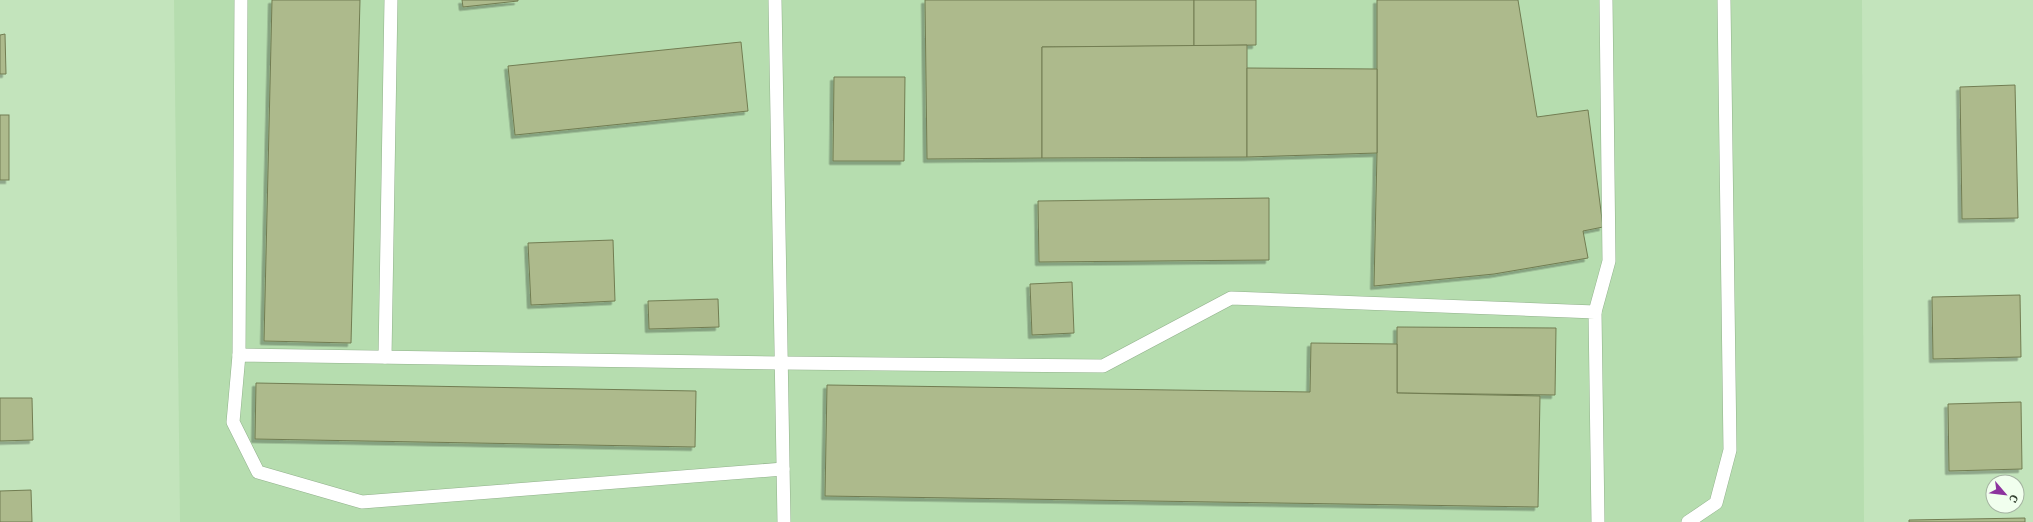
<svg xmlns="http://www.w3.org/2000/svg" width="2033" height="522" font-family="'IBM Plex Serif',serif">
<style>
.built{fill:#b6ddaf}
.building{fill:#adba8c;stroke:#727d52;filter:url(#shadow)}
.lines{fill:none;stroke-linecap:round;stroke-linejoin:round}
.service-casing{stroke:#91b18b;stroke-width:14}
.service{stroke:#fff;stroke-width:13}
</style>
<defs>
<filter id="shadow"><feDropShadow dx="-3.5" dy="3.5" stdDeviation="0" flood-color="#0004"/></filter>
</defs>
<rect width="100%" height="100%" fill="#c3e4bc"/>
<path class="built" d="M174 0H1862L1864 522H180Z"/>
<g class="building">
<path d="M272 0H360L351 343 264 341Z"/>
<path d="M462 0H518V1L463 7Z"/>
<path d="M925 0H1194V46L1042 47V158L927 159Z"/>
<path d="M1194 0H1256V45L1194 46Z"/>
<path d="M1377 0H1518L1537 117 1588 110 1603 227 1583 231 1588 258 1494 274 1374 286 1377 153Z"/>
<path d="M5 34 6 74H0V35Z"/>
<path d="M741 42 748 111 515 135 508 66Z"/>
<path d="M1247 45V157L1042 158V47Z"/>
<path d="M1247 68 1377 69V153L1247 157Z"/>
<path d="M834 77H905L904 161H833Z"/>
<path d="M2015 85 2018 218 1962 219 1960 87Z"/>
<rect x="0" y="115" width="9" height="65"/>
<path d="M1269 198V260L1039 262 1038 201Z"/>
<path d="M613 240 615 301 531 305 528 243Z"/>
<path d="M1072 282 1074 333 1032 335 1030 284Z"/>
<path d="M2020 295 2021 357 1933 359 1932 297Z"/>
<path d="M718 299 719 327 649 329 648 301Z"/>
<path d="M1397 327 1556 328 1555 395 1397 393Z"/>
<path d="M1311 343 1397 344V393L1540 396 1538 507 825 496 827 385 1310 392Z"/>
<path d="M256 383 696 391 695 447 255 439Z"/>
<path d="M0 398H32L33 440 0 441Z"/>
<path d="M2021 402 2022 469 1949 471 1948 404Z"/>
<path d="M31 490 32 522H0V491Z"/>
<path d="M2025 518V522H1909V520Z"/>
</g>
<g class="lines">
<g class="service-casing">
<g id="service">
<path d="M775 0 784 522"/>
<path d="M1595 312 1609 261 1606 0"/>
<path d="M239 355 241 0"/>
<path d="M385 357 391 0"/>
<path d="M783 469 362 502 258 472 233 422 239 355 781 363 1103 366 1231 298 1595 312 1598 522"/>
<path d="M1688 522 1716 503 1730 450 1724 0"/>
</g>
</g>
<use href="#service" class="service"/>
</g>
<g transform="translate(2005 494) rotate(118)"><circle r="19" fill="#f1ffee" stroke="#a5b3a2"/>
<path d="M0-3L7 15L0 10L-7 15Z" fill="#8d339e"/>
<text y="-6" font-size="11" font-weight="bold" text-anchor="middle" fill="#344231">С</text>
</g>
</svg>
